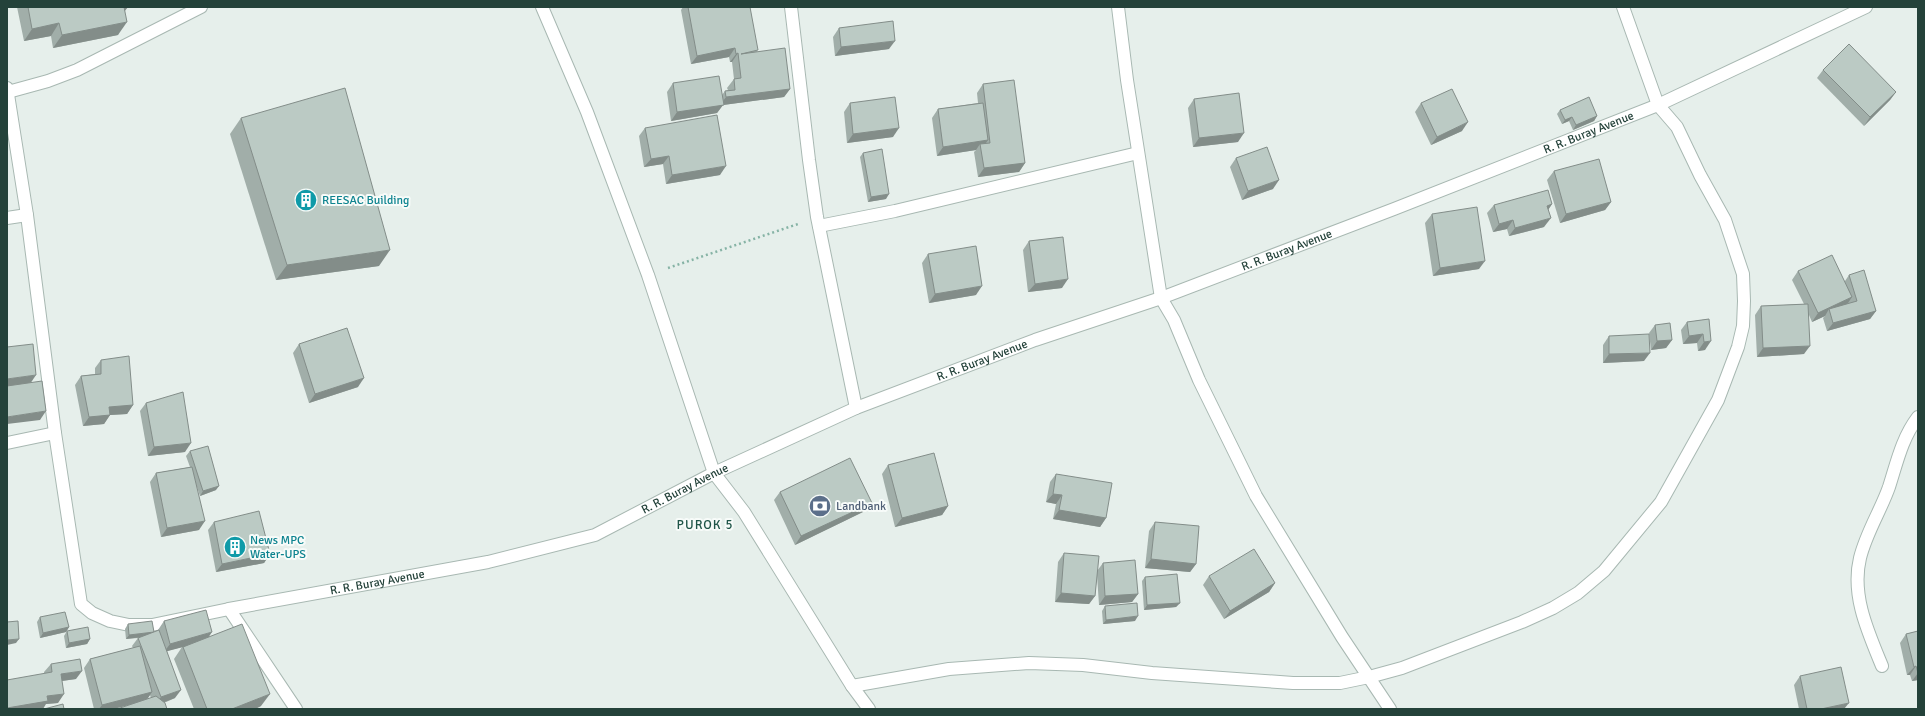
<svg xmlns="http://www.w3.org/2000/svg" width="1925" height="716" font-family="Signika,sans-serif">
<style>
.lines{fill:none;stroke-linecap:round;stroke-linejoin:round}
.minor-casing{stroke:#a8b8b2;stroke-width:14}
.tertiary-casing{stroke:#a8b8b2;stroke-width:14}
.path{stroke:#86b3a5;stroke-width:2.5;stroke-dasharray:2 3;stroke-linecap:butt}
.minor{stroke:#fff;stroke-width:12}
.tertiary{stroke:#fff;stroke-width:12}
.wall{fill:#a1aea9;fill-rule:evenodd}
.shaded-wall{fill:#838d89}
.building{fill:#bbcac4;stroke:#838d89}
.labels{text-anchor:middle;stroke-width:4;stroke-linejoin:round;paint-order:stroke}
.street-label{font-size:12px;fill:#24423a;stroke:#f7fbf9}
.culture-label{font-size:12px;fill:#0d838f;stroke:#f7fbf9;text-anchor:start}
.service-label{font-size:12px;fill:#4e5e75;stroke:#f7fbf9;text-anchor:start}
.neighbourhood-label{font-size:13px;letter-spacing:1px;fill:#1f5548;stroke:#f7fbf9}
</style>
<rect width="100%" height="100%" fill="#e6efeb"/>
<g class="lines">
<g class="minor-casing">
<g id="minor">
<path d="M542 7 587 112 648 275 714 473 744 512 852 686 869 709"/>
<path d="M791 7 809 160 817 217 856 408"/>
<path d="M1118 7 1127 80 1161 298 1174 320 1199 380 1256 496 1342 637 1390 709"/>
<path d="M8 92 48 81 77 70 201 7"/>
<path d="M819 226 895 211 1138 153"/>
<path d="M7 443 55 433"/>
<path d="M229 609 296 709"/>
<path d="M1882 666C1868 632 1851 595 1860 558 1866 533 1881 510 1889 487 1897 462 1902 438 1918 417"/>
<path d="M852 686 949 669 1029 663 1083 665 1152 673 1293 683H1340L1369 677 1402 668 1522 622 1553 608 1578 593 1604 571 1661 502 1718 400 1738 347 1743 326 1744 301 1743 274 1725 220 1700 175 1677 127 1658 105 1623 7"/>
</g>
</g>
<g class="tertiary-casing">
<g id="tertiary">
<path id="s1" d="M7 88 27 215 55 433 81 604 92 613 110 621 129 625H152L229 609 488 562 595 535 714 473 856 408 1035 340 1161 298 1394 209 1658 105 1866 7"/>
<path d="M7 218 27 215"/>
</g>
</g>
<path class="path" d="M668 268 798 224"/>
<use href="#minor" class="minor"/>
<use href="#tertiary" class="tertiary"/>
</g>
<g class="wall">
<path d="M17 7H128L124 11 118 35 53 48 51 36 24 41Z"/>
<path d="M683 7H750L757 52 790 89 784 97 723 105 717 113 671 121 667 92 673 83 722 95 725 91 728 90 727 88 734 79 732 62H730L729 57 691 64 681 10Z"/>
<path d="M839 28 889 49 835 56 833 37Z"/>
<path d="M1823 70 1896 92 1890 100 1864 126 1817 78Z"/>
<path d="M983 84 1025 163 1019 172 978 177 974 152 976 150 937 156 932 118 938 109 978 103 977 93Z"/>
<path d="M1194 99 1238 142 1193 147 1188 108Z"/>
<path d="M850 103 893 137 847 143 844 112Z"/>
<path d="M1421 103 1462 131 1431 145 1415 112Z"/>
<path d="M1560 110 1597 116 1594 121 1573 130 1569 121 1562 124 1557 114Z"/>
<path d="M241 118 379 266 276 280 230 134Z"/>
<path d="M645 128 720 175 666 184 663 164 644 167 639 136Z"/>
<path d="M863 153 886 199 868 202 860 157Z"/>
<path d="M1236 158 1273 189 1242 200 1230 167Z"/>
<path d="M1554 171 1611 202 1605 210 1560 223 1547 180Z"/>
<path d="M1552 204 1548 210 1544 227 1509 236 1507 229 1493 232 1487 213 1494 205Z"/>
<path d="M1432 214 1479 269 1433 276 1425 223Z"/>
<path d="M1029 241 1062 288 1028 292 1023 250Z"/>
<path d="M928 254 976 295 929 303 922 263Z"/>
<path d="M1798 271 1845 281 1849 275 1876 311 1870 319 1827 331 1823 318 1825 316 1812 322 1809 315 1804 354 1757 357 1755 315 1761 306 1804 304 1792 280Z"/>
<path d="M1709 319 1705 350 1698 351 1697 343 1683 344 1681 330 1687 322Z"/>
<path d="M1655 325 1672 340 1666 348 1651 350 1649 333Z"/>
<path d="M1609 336 1644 361 1603 363V345Z"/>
<path d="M299 344 358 387 309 403 293 353Z"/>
<path d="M101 360 133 405 127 414 110 415 104 424 83 426 75 385 81 376 95 374V368Z"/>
<path d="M146 403 185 452 148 456 140 411Z"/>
<path d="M190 451 216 490 200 496 197 487 199 530 161 537 150 482 156 473 190 467 186 456Z"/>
<path d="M888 465 948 506 942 515 895 527 882 474Z"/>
<path d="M1056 474 1106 518 1100 527 1053 519 1056 504 1046 502 1050 482Z"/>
<path d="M780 492 872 503 865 511 795 545 774 500Z"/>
<path d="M214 522 270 554 264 563 216 572 208 530Z"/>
<path d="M1155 522 1196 564 1190 572 1145 568 1149 531Z"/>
<path d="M1064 553 1097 571 1103 563 1138 594 1132 602 1099 605 1097 575 1095 596 1089 604 1055 602 1058 562Z"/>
<path d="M1209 576 1275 583 1269 592 1224 619 1203 585Z"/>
<path d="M1145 577 1180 603 1176 607 1144 610 1142 581Z"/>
<path d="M1105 606 1135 621 1103 624 1102 611Z"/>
<path d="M40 617 69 627 66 632 40 638 37 622Z"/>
<path d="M164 621 209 636 261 706 255 709H194L174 659 182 647 167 651 175 698 164 703 129 705 113 709H94L84 668 90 659 133 648 132 646 138 638 126 639 125 629 128 624 154 632 158 630ZM150 695 151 698 147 699Z"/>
<path d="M67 631 90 639 87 644 66 648 64 636Z"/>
<path d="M1918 631V680L1912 681 1910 675H1907L1900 643 1906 634Z"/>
<path d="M51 664 76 679 62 681 58 703 46 704 44 672Z"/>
<path d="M1800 676 1844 709H1799L1794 685Z"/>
</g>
<g class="shaded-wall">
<path d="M123 7H128L120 17Z"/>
<path d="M127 22 118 35 53 48 62 35Z"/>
<path d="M59 23 51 36 24 41 32 29Z"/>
<path d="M895 41 889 49 835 56 841 47Z"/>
<path d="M735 48 729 57 691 64 697 56Z"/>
<path d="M738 53 732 62H730L736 54Z"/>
<path d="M790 89 784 97 723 105 717 113 671 121 677 112 720 105 726 97Z"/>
<path d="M1896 92 1890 100 1864 126 1870 117Z"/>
<path d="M1597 116 1594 121 1573 130 1576 125Z"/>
<path d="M1572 117 1569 121 1562 124 1565 120Z"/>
<path d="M1468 122 1462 131 1431 145 1437 137Z"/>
<path d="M899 128 893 137 847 143 853 134Z"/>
<path d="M1244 133 1238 142 1193 147 1199 138Z"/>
<path d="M988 140 982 149 980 144 976 150 937 156 943 147Z"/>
<path d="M669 156 663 164 644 167 651 159Z"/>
<path d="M1025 163 1019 172 978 177 984 168Z"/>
<path d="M726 166 720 175 666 184 672 175Z"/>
<path d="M1279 180 1273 189 1242 200 1248 191Z"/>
<path d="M889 194 886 199 868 202 871 197Z"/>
<path d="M1611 202 1605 210 1560 223 1566 214Z"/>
<path d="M1552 204 1546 213 1547 206Z"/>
<path d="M1551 218 1544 227 1509 236 1515 228Z"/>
<path d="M1513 220 1507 229 1493 232 1499 224Z"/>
<path d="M390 250 379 266 276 280 287 265Z"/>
<path d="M1485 261 1479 269 1433 276 1440 268Z"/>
<path d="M1068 279 1062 288 1028 292 1035 284Z"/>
<path d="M982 286 976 295 929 303 935 294Z"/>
<path d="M1852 297 1846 306 1829 309 1825 316 1812 322 1818 313Z"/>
<path d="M1876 311 1870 319 1827 331 1833 323Z"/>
<path d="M1703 334 1697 343 1683 344 1689 336Z"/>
<path d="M1672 340 1666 348 1651 350 1657 341Z"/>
<path d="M1711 341 1705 350 1698 351 1704 342Z"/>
<path d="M1810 346 1804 354 1757 357 1763 348Z"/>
<path d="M1650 353 1644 361 1603 363 1609 354Z"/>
<path d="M36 375 30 384 7 387V379Z"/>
<path d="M364 378 358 387 309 403 315 394Z"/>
<path d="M133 405 127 414 110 415 104 424 83 426 89 417 109 407Z"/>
<path d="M46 411 40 420 7 424V417Z"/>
<path d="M191 443 185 452 148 456 154 447Z"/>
<path d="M219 486 216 490 200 496 203 491Z"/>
<path d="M1053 494 1062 495 1056 504 1046 502Z"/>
<path d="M872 503 865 511 795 545 801 536Z"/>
<path d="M948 506 942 515 895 527 902 518Z"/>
<path d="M1059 510 1106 518 1100 527 1053 519Z"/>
<path d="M205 521 199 530 161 537 167 528Z"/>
<path d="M270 554 264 563 216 572 222 564Z"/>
<path d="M1151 559 1196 564 1190 572 1145 568Z"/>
<path d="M1275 583 1269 592 1224 619 1230 611Z"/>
<path d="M1061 593 1095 596 1089 604 1055 602Z"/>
<path d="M1138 594 1132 602 1099 605 1105 596Z"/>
<path d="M1180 603 1176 607 1144 610 1147 605Z"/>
<path d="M1138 616 1135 621 1103 624 1106 620Z"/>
<path d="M69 627 66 632 40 638 43 633Z"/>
<path d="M154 632 151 636 126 639 129 635Z"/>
<path d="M212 632 206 641 164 652 170 644Z"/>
<path d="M19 639 16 643 7 645V640Z"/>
<path d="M90 639 87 644 66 648 69 643Z"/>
<path d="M1916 666 1910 675H1907L1914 667Z"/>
<path d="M82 671 76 679 54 682 61 674Z"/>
<path d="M1918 672V680L1912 681 1918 673Z"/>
<path d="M181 690 175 698 154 706 161 697Z"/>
<path d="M152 692 146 701 113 709H99L102 705Z"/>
<path d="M64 694 58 703 46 704 43 709H7V708L47 696Z"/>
<path d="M270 694 261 706 255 709H232Z"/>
<path d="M1849 703 1844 709H1821Z"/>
</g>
<g class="building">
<path d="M28 7H124L127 22 62 35 59 23 32 29Z"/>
<path d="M688 7H750L758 50 741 54 785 48 790 89 726 97 725 91 735 90 734 79 741 78 738 53 736 54 735 48 697 56Z"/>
<path d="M893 21 895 41 841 47 839 28Z"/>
<path d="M1849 44 1896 92 1870 117 1823 70Z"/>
<path d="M719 76 724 105 677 112 673 83Z"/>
<path d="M1014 80 1025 163 984 168 980 144 990 143 983 84Z"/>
<path d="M345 88 390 250 287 265 241 118Z"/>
<path d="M1452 89 1468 122 1437 137 1421 103Z"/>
<path d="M1239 93 1244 133 1199 138 1194 99Z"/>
<path d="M895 97 899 128 853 134 850 103Z"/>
<path d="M1589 97 1597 116 1576 125 1572 117 1565 120 1560 110Z"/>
<path d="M983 103 988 140 943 147 938 109Z"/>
<path d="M717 115 726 166 672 175 669 156 651 159 645 128Z"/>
<path d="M1267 147 1279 180 1248 191 1236 158Z"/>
<path d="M882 149 889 194 871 197 863 153Z"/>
<path d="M1599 159 1611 202 1566 214 1554 171Z"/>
<path d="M1548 190 1552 204 1547 206 1551 218 1515 228 1513 220 1499 224 1494 205Z"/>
<path d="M1477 207 1485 261 1440 268 1432 214Z"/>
<path d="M1063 237 1068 279 1035 284 1029 241Z"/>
<path d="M976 246 982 286 935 294 928 254Z"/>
<path d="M1832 255 1852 297 1818 313 1798 271Z"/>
<path d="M1864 270 1876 311 1833 323 1829 309 1857 301 1849 275Z"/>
<path d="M1808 304 1810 346 1763 348 1761 306Z"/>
<path d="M1709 319 1711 341 1704 342 1703 334 1689 336 1687 322Z"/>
<path d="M1670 323 1672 340 1657 341 1655 325Z"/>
<path d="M347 328 364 378 315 394 299 344Z"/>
<path d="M1649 334 1650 353 1609 354V336Z"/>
<path d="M33 344 36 375 7 379V347Z"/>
<path d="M129 356 133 405 109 407 110 415 89 417 81 376 101 374V360Z"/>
<path d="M42 381 46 411 7 417V386Z"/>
<path d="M183 392 191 443 154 447 146 403Z"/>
<path d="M208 446 219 486 203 491 190 451Z"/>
<path d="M934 453 948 506 902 518 888 465Z"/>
<path d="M850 458 872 503 801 536 780 492Z"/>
<path d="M192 467 205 521 167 528 156 473Z"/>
<path d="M1056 474 1112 483 1106 518 1059 510 1062 495 1053 494Z"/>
<path d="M259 511 270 554 222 564 214 522Z"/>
<path d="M1155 522 1199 526 1196 564 1151 559Z"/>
<path d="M1254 549 1275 583 1230 611 1209 576Z"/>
<path d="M1064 553 1099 556 1095 596 1061 593Z"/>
<path d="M1135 560 1138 594 1105 596 1103 563Z"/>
<path d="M1177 574 1180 603 1147 605 1145 577Z"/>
<path d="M1137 603 1138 616 1106 620 1105 606Z"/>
<path d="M206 610 212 632 170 644 164 621Z"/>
<path d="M65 612 69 627 43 633 40 617Z"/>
<path d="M18 621 19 639 7 640V622Z"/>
<path d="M152 621 154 632 129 635 128 624Z"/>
<path d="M242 624 270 694 232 709H207L183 647Z"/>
<path d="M88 627 90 639 69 643 67 631Z"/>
<path d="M159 630 181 690 161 697 138 638Z"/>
<path d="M1918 631V673L1916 666 1914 667 1906 634Z"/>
<path d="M140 646 152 692 102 705 90 659Z"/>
<path d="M80 659 82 671 61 674 64 694 47 696 48 701 7 708V680L52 672 51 664Z"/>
<path d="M1841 667 1849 703 1821 709H1807L1800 676Z"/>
<path d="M156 696 165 703 167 709H117Z"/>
<path d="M63 704 64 709H44Z"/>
</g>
<defs>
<g id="building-disc" transform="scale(1.15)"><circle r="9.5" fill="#0f9aa8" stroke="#f7fbf9"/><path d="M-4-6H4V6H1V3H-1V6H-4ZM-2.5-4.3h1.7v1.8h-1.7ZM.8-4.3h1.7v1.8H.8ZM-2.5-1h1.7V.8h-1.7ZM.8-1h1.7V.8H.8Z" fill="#fff"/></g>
<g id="bank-disc" transform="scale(1.15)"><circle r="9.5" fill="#5c6f8a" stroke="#f7fbf9"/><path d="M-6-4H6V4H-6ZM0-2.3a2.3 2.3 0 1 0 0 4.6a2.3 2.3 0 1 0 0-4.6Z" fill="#fff"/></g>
</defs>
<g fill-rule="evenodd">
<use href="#building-disc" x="306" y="200"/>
<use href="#bank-disc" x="820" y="506"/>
<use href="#building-disc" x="235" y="547"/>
</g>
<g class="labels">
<g class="street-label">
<text dy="4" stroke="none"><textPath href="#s1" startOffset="2123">R. R. Buray Avenue</textPath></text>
<text dy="4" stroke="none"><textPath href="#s1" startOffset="1799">R. R. Buray Avenue</textPath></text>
<text dy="4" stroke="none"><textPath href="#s1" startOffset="1475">R. R. Buray Avenue</textPath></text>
<text dy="4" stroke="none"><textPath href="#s1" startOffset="1151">R. R. Buray Avenue</textPath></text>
<text dy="4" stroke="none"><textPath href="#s1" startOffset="827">R. R. Buray Avenue</textPath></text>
</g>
<g class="culture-label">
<text x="322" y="204">REESAC Building</text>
<text x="250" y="544">News MPC<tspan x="250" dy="14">Water-UPS</tspan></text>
</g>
<g class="service-label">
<text x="836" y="510">Landbank</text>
</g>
<g class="neighbourhood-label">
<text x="705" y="529">PUROK 5</text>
</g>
</g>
<rect width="1925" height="716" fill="none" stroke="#24423a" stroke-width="16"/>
</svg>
